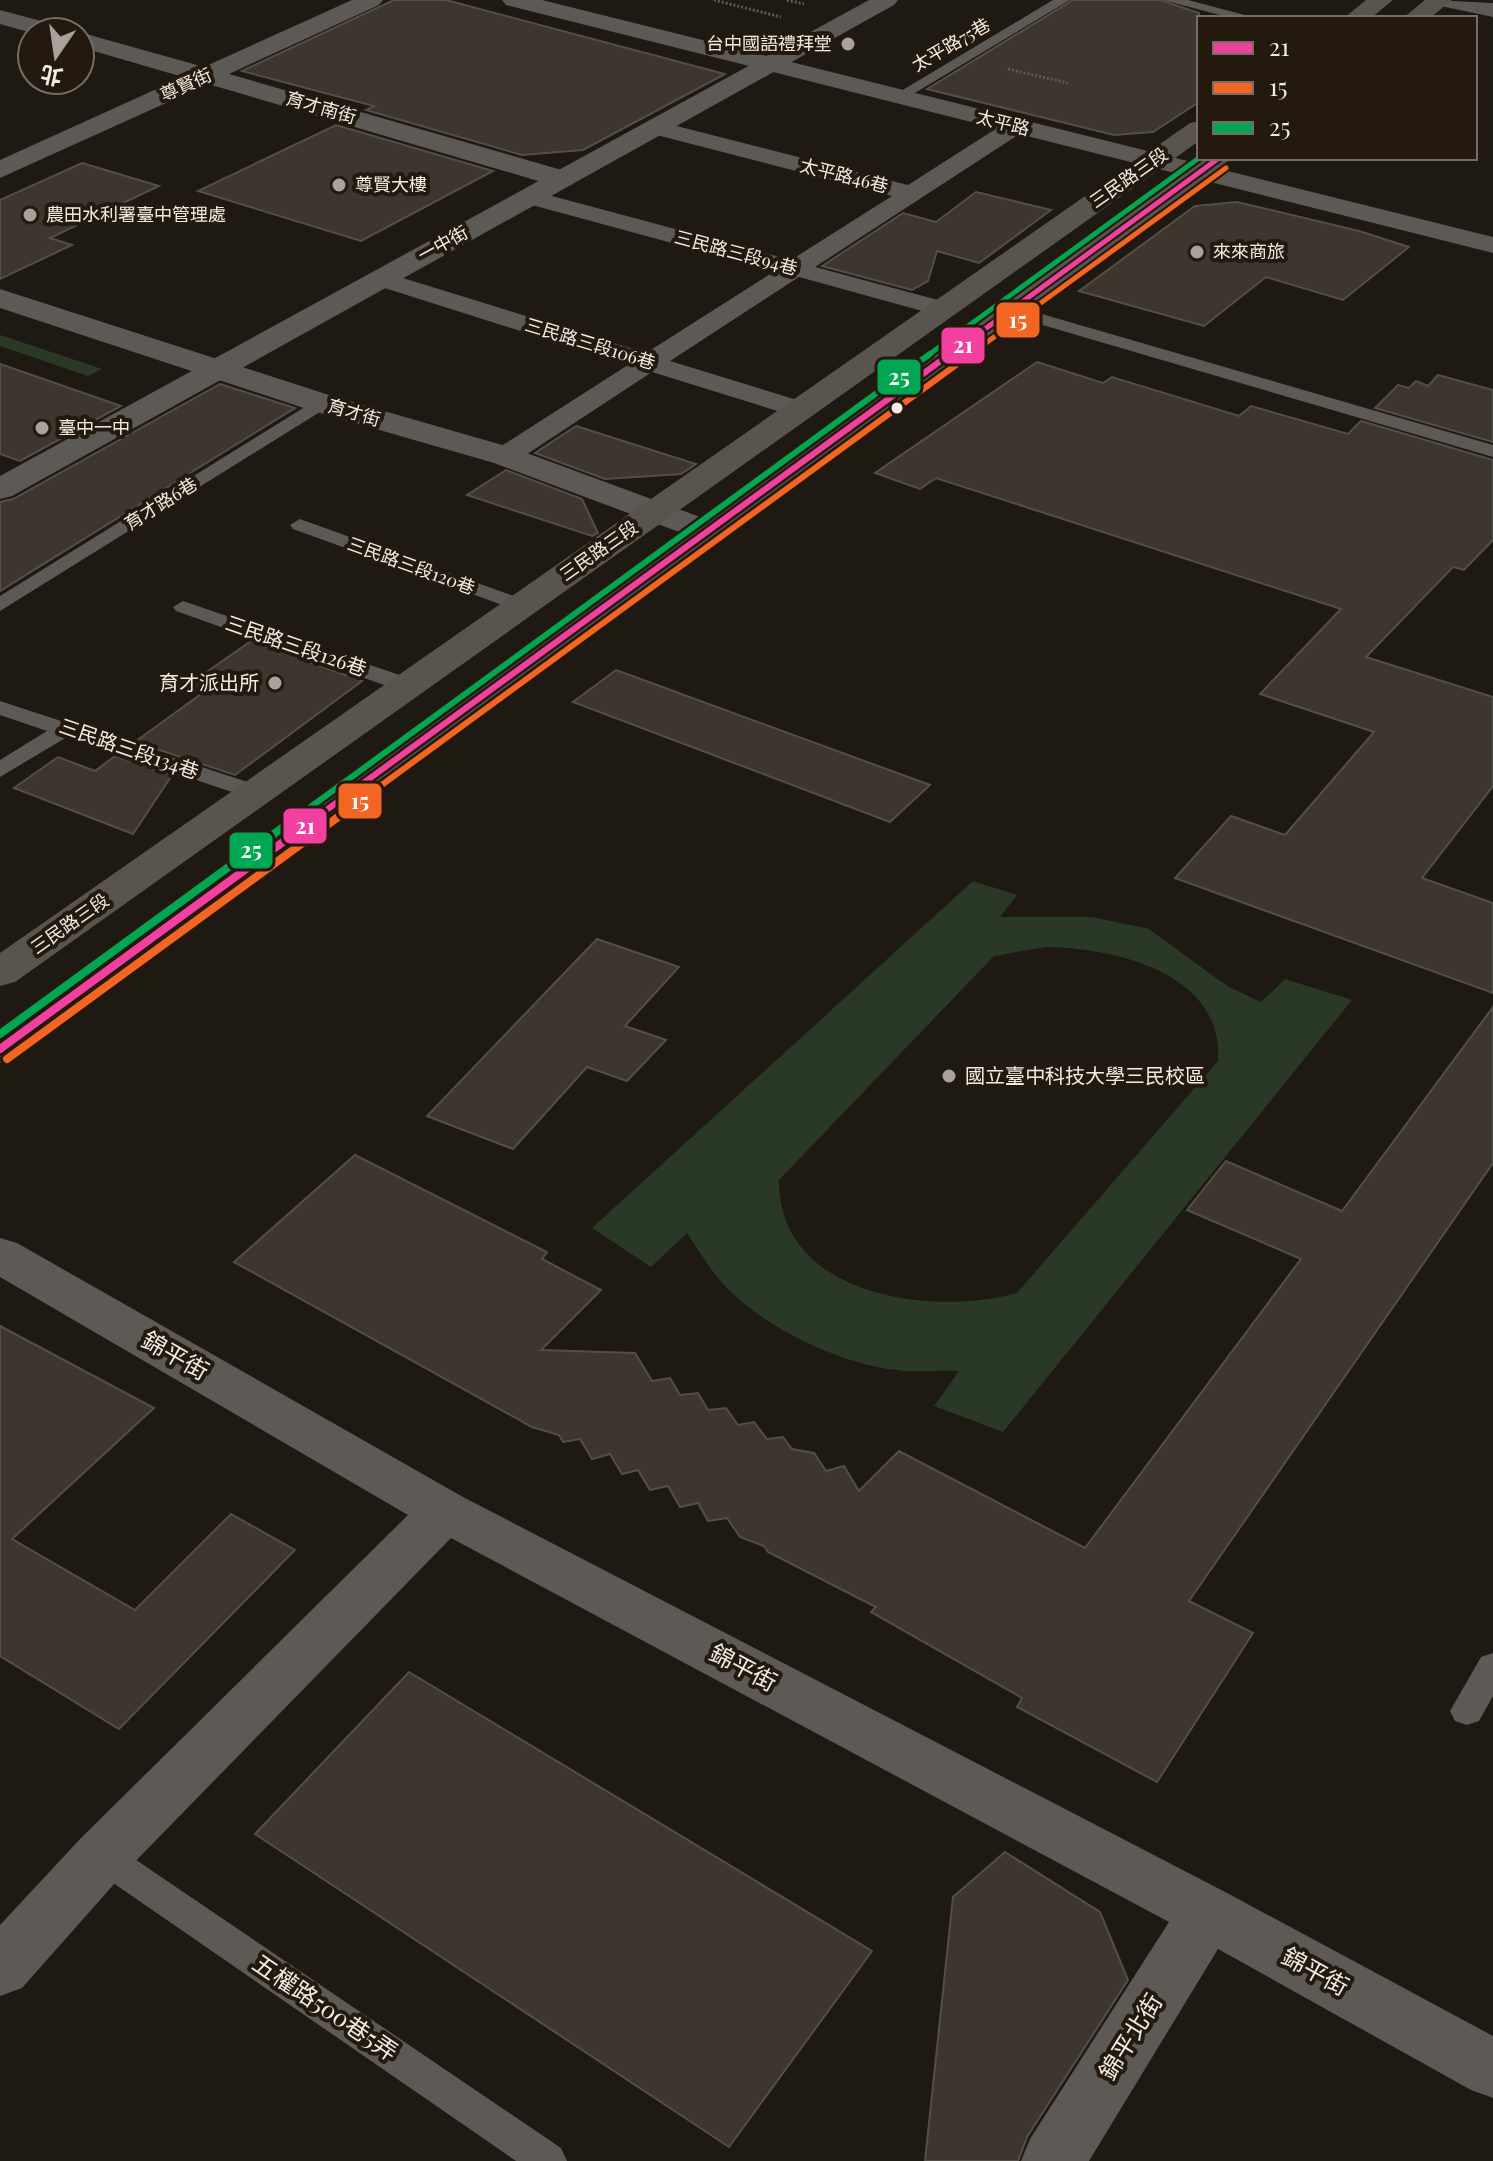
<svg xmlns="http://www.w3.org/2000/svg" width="1493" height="2161" font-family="'Playfair Display','Noto Sans TC',serif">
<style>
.green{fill:#2a3926;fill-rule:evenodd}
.building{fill:#3d352e;stroke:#544e49;stroke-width:2}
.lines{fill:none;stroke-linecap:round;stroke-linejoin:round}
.path{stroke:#5e5a55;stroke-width:3;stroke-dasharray:2 2;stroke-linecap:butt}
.service{fill:#5d5954;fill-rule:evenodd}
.pedestrian{fill:#5d5954;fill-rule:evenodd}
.minor{fill:#5d5954;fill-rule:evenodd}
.tertiary{fill:#5d5954;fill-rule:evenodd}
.secondary{fill:#5a544e;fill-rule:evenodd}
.bus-1-far2-casing{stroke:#23190e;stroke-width:9}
.bus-1-far1-casing{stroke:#23190e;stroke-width:11}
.bus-1-casing{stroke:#23190e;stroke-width:14}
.bus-2-far2-casing{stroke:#23190e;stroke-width:9}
.bus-2-far1-casing{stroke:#23190e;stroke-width:11}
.bus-2-casing{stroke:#23190e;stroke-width:14}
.bus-3-far2-casing{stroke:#23190e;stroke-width:9}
.bus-3-far1-casing{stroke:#23190e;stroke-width:11}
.bus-3-casing{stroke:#23190e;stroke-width:14}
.bus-1-far2{stroke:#f240a1;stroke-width:5}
.bus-1-far1{stroke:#f240a1;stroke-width:6}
.bus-1{stroke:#f240a1;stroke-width:8}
.bus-2-far2{stroke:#f26522;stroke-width:5}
.bus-2-far1{stroke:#f26522;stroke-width:6}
.bus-2{stroke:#f26522;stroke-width:8}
.bus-3-far2{stroke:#00a651;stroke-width:5}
.bus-3-far1{stroke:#00a651;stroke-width:6}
.bus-3{stroke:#00a651;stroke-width:8}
.poi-dot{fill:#a8a29b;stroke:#23190e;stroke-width:3}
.bus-dot{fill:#f2ebe4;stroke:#23190e;stroke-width:3}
.labels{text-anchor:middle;stroke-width:8;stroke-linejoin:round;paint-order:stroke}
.far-poi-label{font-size:18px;fill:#f2ebe4;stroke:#23190e;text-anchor:start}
.far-street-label{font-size:18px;fill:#f2ebe4;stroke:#23190e}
.street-label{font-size:20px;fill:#f2ebe4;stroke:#23190e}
.poi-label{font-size:20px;fill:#f2ebe4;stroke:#23190e;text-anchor:end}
.near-street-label{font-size:24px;fill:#f2ebe4;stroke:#23190e}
.line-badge{stroke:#23190e;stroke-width:3}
.badge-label{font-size:22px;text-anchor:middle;font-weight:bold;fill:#fff}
</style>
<rect width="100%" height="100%" fill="#1e1913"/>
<g class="green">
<path d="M0 335 102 369 88 376 0 346Z"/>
<path d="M973 881 1017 895 1000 917H1092L1149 929 1227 986 1261 1002 1285 979 1352 1000 1003 1432 934 1406 959 1371C939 1370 917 1373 897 1370 844 1365 770 1330 731 1292 713 1275 701 1254 687 1233L651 1267 592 1228ZM1045 947C1114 948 1224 972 1218 1061L1017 1293C931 1317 778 1296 779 1180L994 956Z"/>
</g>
<g class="building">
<path d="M394 0H446L725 74 583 150 522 155 366 110 374 106 242 71Z"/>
<path d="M1073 0H1160L1199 13V102L1153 132 1114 135 927 89Z"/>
<path d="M336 125 493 171 361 241 198 191Z"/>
<path d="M82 163 159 186 50 238 72 245 0 279V200Z"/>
<path d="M976 192 1051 210 979 263 937 251 928 281 912 290 822 266 903 213 936 222Z"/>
<path d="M1237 202 1359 231 1409 247 1343 300 1266 277 1204 326 1079 291 1195 206Z"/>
<path d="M1037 362 1103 383 1112 377 1239 416 1251 406 1348 434 1361 421 1493 460V540L1464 570 1453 567 1366 657 1493 697V786L1422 878 1493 903V993L1175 878 1231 816 1285 835 1374 732 1260 694 1341 609 936 478 920 489 875 473Z"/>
<path d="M0 364 121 406 20 461 0 454Z"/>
<path d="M1438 375 1493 390V442L1375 408 1398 385 1409 388 1416 381 1428 386Z"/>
<path d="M220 384 295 408 0 591V502L13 499Z"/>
<path d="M576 426 696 464 681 474 605 479 535 453Z"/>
<path d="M506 470 582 499 598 533 592 536 467 495Z"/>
<path d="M251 641 362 681 235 775 135 742 205 691 188 685Z"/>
<path d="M616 670 930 785 890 822 573 702Z"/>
<path d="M115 756 172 775 133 834 14 788 58 757 95 771Z"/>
<path d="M597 939 679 967 625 1026 666 1040 627 1081 587 1067 513 1149 427 1116Z"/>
<path d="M1493 1007V1163L1189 1601 1253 1633 1157 1782 1017 1707 1022 1698 871 1612 876 1607 768 1552 764 1546 740 1537 727 1518 708 1521 698 1503 680 1507 668 1486 650 1490 638 1470 622 1474 610 1454 592 1459 580 1439 563 1442 559 1435 532 1427 234 1262 355 1155 547 1252 542 1259 601 1290 541 1350 635 1353 652 1381 670 1378 680 1395 698 1393 708 1410 726 1408 738 1425 754 1422 767 1439 783 1437 792 1449 814 1453 826 1471 844 1466 859 1491 899 1451 1085 1548 1301 1259 1187 1210 1226 1161 1342 1211Z"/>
<path d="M0 1326 154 1408 12 1539 135 1610 231 1514 295 1550 119 1729 0 1656Z"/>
<path d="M409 1672 872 1951 729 2147 255 1834Z"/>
<path d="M1005 1852 1100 1912 1128 1980 1027 2137 1018 2161H925L953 1897Z"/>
</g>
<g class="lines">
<g class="path">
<path d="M714 0 781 17"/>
<path d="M787 0 804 4"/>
<path d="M1008 69 1068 83"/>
</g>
<g class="service">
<path d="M1053 0H1070L903 100H893L891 97Z"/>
<path d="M1163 0H1188L1256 18H1231Z"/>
<path d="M1011 305 1493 445V457L1005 314 1002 310Z"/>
<path d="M321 397 328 399 330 403 328 407 0 611V596Z"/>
<path d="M300 519 530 602 533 606 530 610H516L293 529 290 525Z"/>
<path d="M183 601 417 681 420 686 417 691H401L176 611 173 607Z"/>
<path d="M0 701 266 788 269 793 266 798H250L67 737 0 777V760L47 731 0 715Z"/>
<path d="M1493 1653V1696L1479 1721 1467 1725 1455 1721 1450 1711 1481 1657Z"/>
<path d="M102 1841 114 1845 561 2148 567 2161H516L90 1867 85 1856 90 1845Z"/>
</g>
<path class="pedestrian" d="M1016 119 1027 126 1024 131 815 267 953 304 957 309 953 314 944 317 799 277 670 361 810 404 814 410 810 416 800 418 652 372 515 462 505 464 495 462 491 456 495 450 628 365 372 284 369 279 372 274H390L646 353 775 271 521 202 517 197 521 192H537L791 260 892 196 649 133 646 128 649 123 657 121 908 185 1008 121Z"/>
<g class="minor">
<path d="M352 0H383L379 5 229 74 572 173 575 179 572 185H552L208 84 0 178V160L183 77 80 47 79 32 204 67Z"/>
<path d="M502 0H542L1493 237V253L506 5Z"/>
<path d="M1432 0 1493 3V17L1436 5Z"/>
<path d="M0 10 64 27 67 32 32 33 0 24Z"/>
<path d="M0 289 332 396 516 449 719 524 724 531 719 538 707 541 695 538 494 463 310 410 0 308Z"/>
<path d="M0 1238 17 1243 463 1497 1229 1894 1493 2036V2098L1471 2090 1218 1949 1089 2161H1021L1030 2139 1169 1922 451 1538 123 1874 22 1988 0 1996V1925L81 1838 408 1515 0 1277Z"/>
</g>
<path class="tertiary" d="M869 0H898L894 5 12 496 0 499V476Z"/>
<g class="secondary">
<path d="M1366 0H1393L1371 18H1344Z"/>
<path d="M1425 0H1452L1430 18H1403Z"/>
<path d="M1199 121V141L15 982 0 986V953L1190 123Z"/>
<path d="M1202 158H1232L15 1059 0 1063V1028Z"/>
</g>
<g class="bus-1-far2-casing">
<path id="bus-1-far2" d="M948 356 1219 158"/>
</g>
<g class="bus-1-far1-casing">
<path id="bus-1-far1" d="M321 814 950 354"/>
</g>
<g class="bus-1-casing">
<path id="bus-1" d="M0 1049 324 812"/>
</g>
<g class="bus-2-far2-casing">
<path id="bus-2-far2" d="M968 356 1226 168"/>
</g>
<g class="bus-2-far1-casing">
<path id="bus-2-far1" d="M342 814 971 354"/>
</g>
<g class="bus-2-casing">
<path id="bus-2" d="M7 1059 345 812"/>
</g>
<g class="bus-3-far2-casing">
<path id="bus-3-far2" d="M927 356 1199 158"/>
</g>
<g class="bus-3-far1-casing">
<path id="bus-3-far1" d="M301 814 930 354"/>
</g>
<g class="bus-3-casing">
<path id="bus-3" d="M0 1034 304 812"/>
</g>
<use href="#bus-1-far2" class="bus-1-far2"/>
<use href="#bus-1-far1" class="bus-1-far1"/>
<use href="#bus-1" class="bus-1"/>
<use href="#bus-2-far2" class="bus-2-far2"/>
<use href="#bus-2-far1" class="bus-2-far1"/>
<use href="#bus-2" class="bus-2"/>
<use href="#bus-3-far2" class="bus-3-far2"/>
<use href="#bus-3-far1" class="bus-3-far1"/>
<use href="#bus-3" class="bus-3"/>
</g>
<g class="poi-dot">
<circle cx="848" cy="44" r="8"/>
<circle cx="339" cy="185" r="8"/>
<circle cx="30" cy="215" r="8"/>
<circle cx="1197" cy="252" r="8"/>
<circle cx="42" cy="428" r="8"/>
<circle cx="275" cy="683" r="8"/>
<circle cx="949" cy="1076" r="8"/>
</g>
<circle class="bus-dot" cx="897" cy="408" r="7"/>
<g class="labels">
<g class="far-poi-label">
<text x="832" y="50" text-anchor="end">台中國語禮拜堂</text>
<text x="355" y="191">尊賢大樓</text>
<text x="46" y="221">農田水利署臺中管理處</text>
<text x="1213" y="258">來來商旅</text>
<text x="58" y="434">臺中一中</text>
</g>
<g class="far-street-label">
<text transform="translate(951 45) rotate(-30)" y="6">太平路75巷</text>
<text transform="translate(186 85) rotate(-24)" y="6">尊賢街</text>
<text transform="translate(321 108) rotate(16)" y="6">育才南街</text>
<text transform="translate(1003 123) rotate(14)" y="6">太平路</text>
<text transform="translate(844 176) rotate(14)" y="6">太平路46巷</text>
<text transform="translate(1129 178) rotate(-35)" y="6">三民路三段</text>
<text transform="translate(443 244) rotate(-29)" y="6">一中街</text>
<text transform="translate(736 253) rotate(15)" y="6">三民路三段94巷</text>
<text transform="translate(590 344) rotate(17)" y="6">三民路三段106巷</text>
<text transform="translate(354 413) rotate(16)" y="6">育才街</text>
<text transform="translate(161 504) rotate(-32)" y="6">育才路6巷</text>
<text transform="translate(599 551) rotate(-35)" y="6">三民路三段</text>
<text transform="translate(411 566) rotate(20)" y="6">三民路三段120巷</text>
<text transform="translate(70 924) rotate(-35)" y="6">三民路三段</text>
</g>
<g class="street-label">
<text transform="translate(296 646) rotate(19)" y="7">三民路三段126巷</text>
<text transform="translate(129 749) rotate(19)" y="7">三民路三段134巷</text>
</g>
<g class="poi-label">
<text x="259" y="690">育才派出所</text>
<text x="965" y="1083" text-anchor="start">國立臺中科技大學三民校區</text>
</g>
<g class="near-street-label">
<text transform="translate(175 1356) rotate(30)" y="8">錦平街</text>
<text transform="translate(743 1668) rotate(28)" y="8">錦平街</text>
<text transform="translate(1315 1972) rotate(29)" y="8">錦平街</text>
<text transform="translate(325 2008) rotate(34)" y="8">五權路500巷5弄</text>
<text transform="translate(1131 2037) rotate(-58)" y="8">錦平北街</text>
</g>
</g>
<g class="line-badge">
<rect x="995" y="301" width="46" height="38" rx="8" fill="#f26522"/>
<rect x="940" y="326" width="46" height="39" rx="8" fill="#f240a1"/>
<rect x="876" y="358" width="46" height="38" rx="8" fill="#00a651"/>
<rect x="337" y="782" width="46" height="38" rx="8" fill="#f26522"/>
<rect x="282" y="807" width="46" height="38" rx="8" fill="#f240a1"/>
<rect x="228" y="831" width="46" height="39" rx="8" fill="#00a651"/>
</g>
<g class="badge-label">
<text x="1018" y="328">15</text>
<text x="963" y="353">21</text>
<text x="899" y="385">25</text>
<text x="360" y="809">15</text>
<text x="305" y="834">21</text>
<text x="251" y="858">25</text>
</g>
<rect x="1197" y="16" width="280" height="144" fill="#23190e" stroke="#766d64" stroke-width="2"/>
<rect x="1213" y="42" width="40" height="12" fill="#f240a1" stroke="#766d64" stroke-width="2"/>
<text x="1269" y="56" font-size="24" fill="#f2ebe4">21</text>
<rect x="1213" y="82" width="40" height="12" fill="#f26522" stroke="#766d64" stroke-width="2"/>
<text x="1269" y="96" font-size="24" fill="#f2ebe4">15</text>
<rect x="1213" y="122" width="40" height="12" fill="#00a651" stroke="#766d64" stroke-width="2"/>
<text x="1269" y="136" font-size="24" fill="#f2ebe4">25</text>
<g transform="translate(56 56) rotate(193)"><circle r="38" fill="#23190e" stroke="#766d64" stroke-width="2"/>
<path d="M0-6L14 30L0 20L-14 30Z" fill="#a8a29b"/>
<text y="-12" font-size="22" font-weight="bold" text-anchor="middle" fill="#f2ebe4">北</text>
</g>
</svg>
